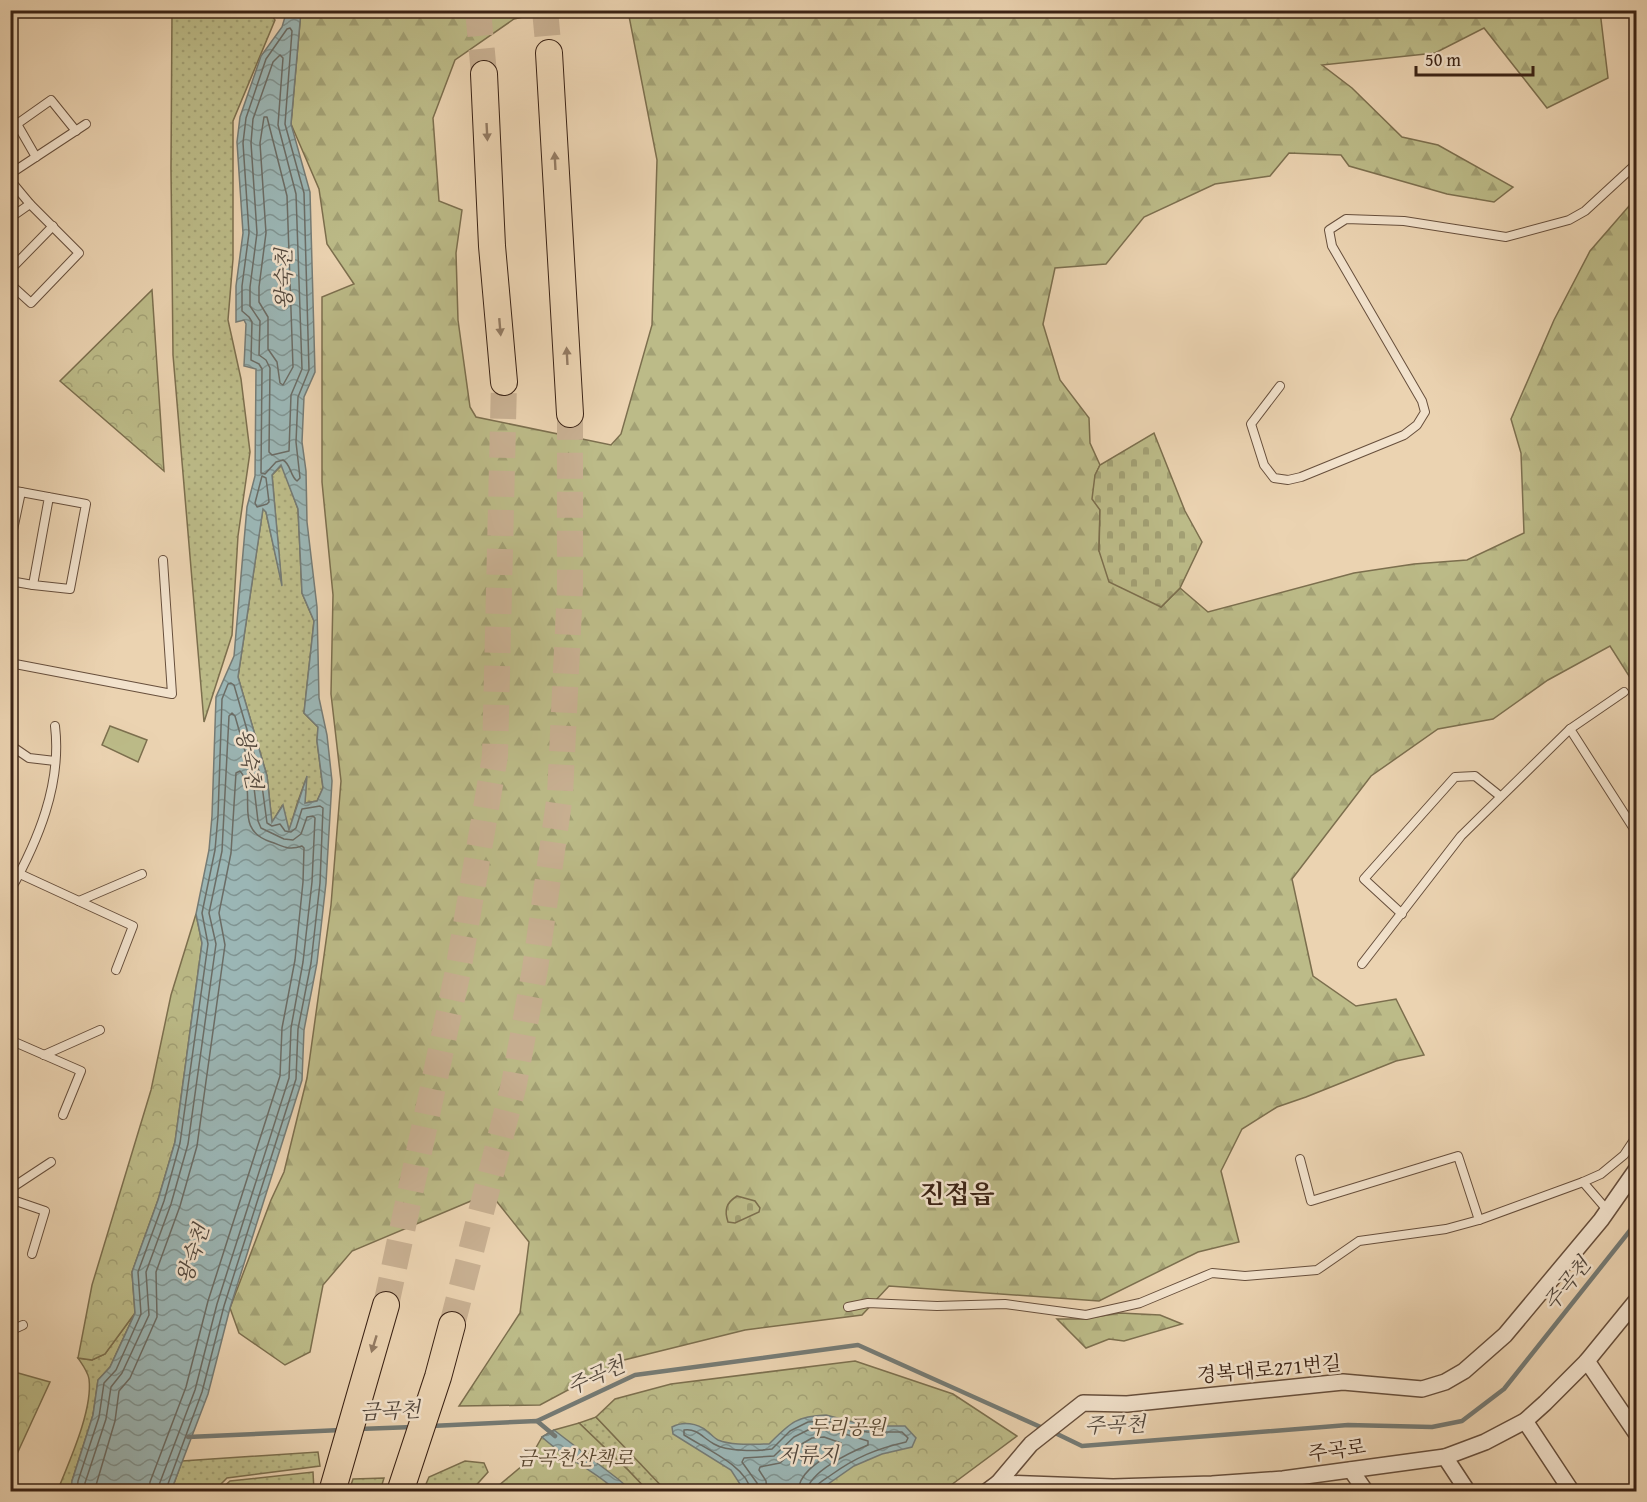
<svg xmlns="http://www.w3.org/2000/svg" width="1647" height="1502" font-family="'Gentium Book Plus','Noto Serif KR',serif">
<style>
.grass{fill:url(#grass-dots);stroke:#7c6f4e;stroke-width:1.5}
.forest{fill:url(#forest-firs);stroke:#7c6f4e;stroke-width:1.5}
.cemetery{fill:url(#cemetery-stones);stroke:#7c6f4e;stroke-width:1.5}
.park{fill:url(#park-crowns);stroke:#7c6f4e;stroke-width:1.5}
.pitch{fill:#bcbb88;stroke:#7c6f4e;stroke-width:1.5}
.water{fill:url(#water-waves);stroke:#757b75;stroke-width:1.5;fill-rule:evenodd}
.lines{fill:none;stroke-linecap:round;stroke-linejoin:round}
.shore{stroke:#6b6c65;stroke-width:1.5}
.stream{stroke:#757b75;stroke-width:4.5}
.trunk-tunnel{stroke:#c8b092;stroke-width:26;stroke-dasharray:26 13;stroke-linecap:butt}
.service-casing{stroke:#674f3c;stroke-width:10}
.minor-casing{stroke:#674f3c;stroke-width:18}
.trunk-casing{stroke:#3b2315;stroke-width:28}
.service{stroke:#f2e2cc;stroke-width:8}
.minor{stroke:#f2e2cc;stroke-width:15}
.trunk{stroke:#ebd3b1;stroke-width:26}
.oneway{fill:#937b63}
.labels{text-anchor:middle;stroke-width:5;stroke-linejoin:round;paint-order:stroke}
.street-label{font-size:20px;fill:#3b2315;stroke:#f2e2cc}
.park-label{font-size:20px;font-style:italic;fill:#5b4932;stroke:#f2e2cc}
.water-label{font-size:21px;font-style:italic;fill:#53483d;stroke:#f2e2cc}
.district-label{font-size:26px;font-weight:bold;fill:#3b2315;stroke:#f2e2cc}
</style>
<defs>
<pattern id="grass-dots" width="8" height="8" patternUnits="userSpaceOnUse" patternTransform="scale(1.5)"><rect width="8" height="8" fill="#bcbb88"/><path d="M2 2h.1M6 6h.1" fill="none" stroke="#a2a074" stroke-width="1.8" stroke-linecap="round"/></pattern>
<pattern id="forest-firs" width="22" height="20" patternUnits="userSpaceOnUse" patternTransform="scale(1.5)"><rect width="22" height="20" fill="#bcbb88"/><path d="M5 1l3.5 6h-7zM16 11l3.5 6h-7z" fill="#a2a074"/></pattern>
<pattern id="cemetery-stones" width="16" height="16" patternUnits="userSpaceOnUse" patternTransform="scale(1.5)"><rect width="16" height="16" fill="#bcbb88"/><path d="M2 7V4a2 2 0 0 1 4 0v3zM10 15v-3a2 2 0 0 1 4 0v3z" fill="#a2a074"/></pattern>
<pattern id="park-crowns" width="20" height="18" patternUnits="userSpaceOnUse" patternTransform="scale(1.5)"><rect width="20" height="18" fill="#bcbb88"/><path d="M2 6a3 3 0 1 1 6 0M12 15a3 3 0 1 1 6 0" fill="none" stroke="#a2a074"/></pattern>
<pattern id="water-waves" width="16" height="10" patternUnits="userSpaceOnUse" patternTransform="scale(1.5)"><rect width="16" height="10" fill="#9bb6b5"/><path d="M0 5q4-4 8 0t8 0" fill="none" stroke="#809492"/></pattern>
</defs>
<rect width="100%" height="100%" fill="#ebd3b1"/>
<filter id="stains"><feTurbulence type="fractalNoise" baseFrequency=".00333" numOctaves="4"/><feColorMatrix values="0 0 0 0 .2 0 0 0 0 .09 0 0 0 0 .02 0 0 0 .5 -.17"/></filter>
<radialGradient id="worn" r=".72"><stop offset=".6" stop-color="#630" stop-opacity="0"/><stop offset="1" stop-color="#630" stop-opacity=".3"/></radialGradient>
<g class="grass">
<path d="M172 11H269L275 20 233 121V259L228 320 241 379 250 452 238 536 232 635 204 722 173 355 171 169Z"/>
<path d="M282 465 298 509 302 593 314 621 304 713 318 727 317 741 323 788 317 801 305 803 306 779 297 804 289 831 282 806 272 823 267 776 238 677 263 508 266 512 281 579 272 475Z"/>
<path d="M135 1313 110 1367 98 1380 93 1415 72 1481 71 1491 57 1492C69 1462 93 1410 89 1379 88 1372 82 1364 78 1358L92 1360 105 1354Z"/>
<path d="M596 1417 667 1491H648L628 1470 579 1423Z"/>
<path d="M318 1452 320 1466 227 1478 214 1491 171 1492 182 1461Z"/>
<path d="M465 1461 484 1463 488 1472 471 1491H423L429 1477Z"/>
<path d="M313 1472 314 1491H219L230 1481Z"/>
<path d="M384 1478 380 1491H349L353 1479Z"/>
</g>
<g class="forest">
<path d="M301 11H550L514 19 455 60 433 118 439 201 462 210 456 253 458 320 470 407 476 417 611 445 621 434 652 325 657 160 628 11H1600L1608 78 1547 108 1484 28 1435 53 1322 65 1352 88 1402 137 1438 145 1513 187 1494 202 1447 194 1349 166 1341 155 1289 153 1270 176 1215 184 1144 217 1106 264 1055 268 1043 324 1060 380 1089 418 1090 443 1100 465 1095 476 1100 510 1099 551 1161 607 1180 588 1208 612 1354 573 1414 564 1467 560 1524 533 1521 453 1511 419 1554 320 1590 251 1636 198V687L1610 646 1548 680 1493 719 1438 729 1371 776 1292 879 1313 976 1356 1006 1396 999 1424 1055 1396 1061 1306 1097 1277 1107 1242 1129 1221 1171 1239 1242 1198 1252 1099 1301 889 1286 862 1315 745 1330 624 1360 540 1405 459 1406 520 1313 529 1242 490 1193 352 1251 323 1285 310 1352 285 1365 239 1333 230 1308 271 1200 284 1172 307 1078 331 905 341 781 331 694 333 595 322 482V297L354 284 327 244 319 189 291 124Z"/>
<path d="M1120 1313 1160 1315 1182 1324 1124 1341 1109 1339 1086 1348 1057 1319H1083Z"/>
</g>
<g class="cemetery">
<path d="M1154 433 1185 511 1202 542 1180 588 1161 607 1109 582 1099 551 1100 510 1092 499 1095 475 1100 465Z"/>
<path d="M737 1196 755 1201 760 1208 759 1212 735 1223 728 1222C724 1210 726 1203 737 1196Z"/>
</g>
<g class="park">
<path d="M152 290 164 471 60 381Z"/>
<path d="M196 914 202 943 175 1142 158 1200 132 1272 135 1313 105 1354 92 1360 78 1358 92 1285 151 1090 171 995Z"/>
<path d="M855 1361 953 1394 1017 1436 943 1491 667 1492 596 1417 615 1399 671 1384Z"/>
<path d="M11 1371 50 1382 11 1467 10 1371Z"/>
<path d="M579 1423 628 1470 648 1491 491 1492 529 1460 542 1437 554 1430Z"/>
</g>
<path class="pitch" d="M110 726 147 740 138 762 102 745Z"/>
<g class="water">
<path d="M279 11H301L291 124 310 192 315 372 304 397 302 442 306 471 307 522 317 607 319 698 327 735 332 781 326 883 317 963 304 1030 302 1080 230 1308 208 1394 171 1491H71L72 1481 93 1415 98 1380 110 1367 135 1313 132 1272 158 1200 175 1142 202 943 196 914 209 850 212 816 216 697 234 656 247 507 255 476 256 369 244 366 246 324 244 320 236 322V286L243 233 237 142 240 117 261 56 282 27 285 17ZM281 465 298 509 302 593 314 621 304 713 318 727 317 741 323 788 317 801 305 803 307 776 289 830 283 805 272 822 267 776 238 677 263 509 266 512 282 586 272 475Z"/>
<path d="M826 1415 868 1426H905L916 1438 912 1447 882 1454 854 1466 818 1491 745 1492 731 1470 673 1434 672 1427C683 1421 697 1423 707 1431 710 1433 714 1438 718 1440 733 1446 754 1444 769 1444 790 1423 796 1416 826 1415Z"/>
<path d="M554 1430 618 1479 632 1491H616C595 1470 565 1459 542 1437Z"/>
</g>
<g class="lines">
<g class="shore">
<path d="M290 28 292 31 285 124 304 193 309 370 298 397 296 442 300 478 297 481C290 476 291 464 283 460L276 462 265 474 261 473 262 369 259 364 251 360 252 322 249 317 242 311V286L249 233 243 143 246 118 266 59 287 29Z"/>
<path d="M280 55 283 58 278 125 296 194 302 369 291 395 289 451 272 455 269 452 270 368 266 360 259 355 260 321 250 306V287L257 233 251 143 253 119 273 62Z"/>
<path d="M267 117 287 196 293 367 283 385 280 383 277 362 268 349V317L259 302V287L266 233 260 143 264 117Z"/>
<path d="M262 476 266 478 269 502 267 504 257 507 255 503Z"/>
<path d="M77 1492 78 1481 99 1417 104 1383 116 1370 141 1314 138 1272 164 1201 180 1143 208 944 202 913 215 850 218 816 222 699 228 684 231 683 234 685 261 778 267 823 272 826 280 824 285 831 291 832 296 828 302 809 320 806 323 808 320 883 311 963 298 1029 296 1079 224 1306 202 1392 165 1492"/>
<path d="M85 1492V1483L106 1419 111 1387 122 1373 149 1315 146 1272 171 1204 188 1144 216 944 209 913 222 851 229 716 232 713 235 716 253 779 258 821 261 828 284 839 293 840 301 834 307 817 313 816 315 818 312 882 303 962 291 1028 289 1078 217 1304 195 1390 159 1485 158 1492"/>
<path d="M94 1492 115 1421 119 1391 130 1378 157 1317 156 1272 180 1206 197 1146 225 945 219 913 231 853 236 773 240 771C259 793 231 829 271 842 283 846 288 851 302 846L304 848 303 882 295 960 282 1028 280 1076 208 1301 186 1387 150 1482 149 1492"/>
<path d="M751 1492C748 1466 704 1448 684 1435V1430C697 1428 703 1438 714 1444 727 1452 758 1451 772 1449L790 1431 808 1422 826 1421 867 1432H902L908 1438 906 1442C876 1449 856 1457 831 1475 824 1480 816 1483 815 1492"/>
<path d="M758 1492 757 1483 742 1462 744 1458 774 1456 794 1437 810 1429 825 1428 868 1441V1445C851 1452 808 1472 807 1492"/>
<path d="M767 1492 766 1481 759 1470 760 1467 780 1463 800 1445 812 1438 824 1437 841 1443V1447C825 1458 799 1470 798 1492"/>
</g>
<g class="stream">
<path d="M537 1421 635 1375 858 1345 1045 1429"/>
<path d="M431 1426 537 1421 555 1436"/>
<path d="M359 1429 413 1427"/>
<path d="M1053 1432 1082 1446 1348 1425 1432 1427 1462 1421 1504 1389 1636 1223"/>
<path d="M188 1437 341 1430"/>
</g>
<g class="trunk-tunnel">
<path d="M478 10 484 74"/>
<path d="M545 10 549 53"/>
<path d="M386 1305 458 971 495 756 504 382"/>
<path d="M452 1325 514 1084 535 969 560 795 570 588V414"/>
</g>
<g class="service-casing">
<g id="service">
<path d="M36 157 17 124 51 100 76 131"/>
<path d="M10 174 86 124"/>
<path d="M10 180 30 204 79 253 31 303 10 284"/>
<path d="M10 218 30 204"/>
<path d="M10 270 53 226"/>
<path d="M1280 386 1251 424 1264 465 1274 478 1288 480 1301 477 1404 435 1417 425 1425 412 1422 401 1332 246 1329 230 1346 219 1404 221 1506 237 1569 220 1585 211 1636 164"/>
<path d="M10 490 21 492"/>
<path d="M10 544 21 492 86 504 70 589 33 585 49 497"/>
<path d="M10 581 33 585"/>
<path d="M10 663 172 694 163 560"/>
<path d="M1624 692 1570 729 1636 832"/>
<path d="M10 745 29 758 55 761"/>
<path d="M20 874 133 926 116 970"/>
<path d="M10 891C38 841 62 784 55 726"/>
<path d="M79 901 142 874"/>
<path d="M1402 914 1364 879 1455 777 1475 776 1500 796"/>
<path d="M10 940 13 948 10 963"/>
<path d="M1362 964 1461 836 1570 729"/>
<path d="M10 1040 81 1071 63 1115"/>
<path d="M44 1055 100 1030"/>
<path d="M1300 1159 1311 1201 1458 1156 1479 1220"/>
<path d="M1583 1182 1608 1211"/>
<path d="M10 1189 51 1162"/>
<path d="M10 1199 45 1211 32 1254"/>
<path d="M848 1307 868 1303 937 1306 1005 1304 1086 1315 1140 1303 1212 1273 1245 1276 1317 1270 1359 1241 1446 1229 1479 1220 1583 1182 1601 1174 1624 1155 1636 1137"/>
<path d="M10 1331 23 1325"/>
</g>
</g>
<g class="minor-casing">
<g id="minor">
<path d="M1587 1361 1636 1433"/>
<path d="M1525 1421 1572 1492"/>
<path d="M1445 1457 1468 1492"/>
<path d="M1351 1470 1366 1492"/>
<path d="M998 1483 1113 1487 1212 1484 1283 1479 1445 1457 1485 1442 1525 1421 1545 1403 1587 1361 1636 1301"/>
<path d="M986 1492 998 1483 1031 1444 1083 1403 1127 1404 1343 1382 1422 1389 1445 1382 1464 1371 1505 1335 1601 1220 1636 1170"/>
</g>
</g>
<g class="trunk-casing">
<g id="trunk">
<path d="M549 53 570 414"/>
<path d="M484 74 492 246 504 382"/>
<path d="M332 1492 386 1305"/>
<path d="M400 1492 438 1377 452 1325"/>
</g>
</g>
<use href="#service" class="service"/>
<use href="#minor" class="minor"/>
<use href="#trunk" class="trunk"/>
</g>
<defs><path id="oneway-solid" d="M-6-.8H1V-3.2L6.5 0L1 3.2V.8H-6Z" transform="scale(1.5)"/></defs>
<g class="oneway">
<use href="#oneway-solid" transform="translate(487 132) rotate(87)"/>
<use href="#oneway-solid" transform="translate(555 161) rotate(-93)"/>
<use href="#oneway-solid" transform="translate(500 327) rotate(85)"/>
<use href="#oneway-solid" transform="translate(567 356) rotate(-93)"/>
<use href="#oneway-solid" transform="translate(374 1344) rotate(107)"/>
</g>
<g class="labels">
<g class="street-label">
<text transform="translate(1269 1369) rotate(-5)" y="7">경복대로271번길</text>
<text transform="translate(1337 1450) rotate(-8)" y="7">주곡로</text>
</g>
<g class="park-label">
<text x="847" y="1434">두리공원</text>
<text x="575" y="1465">금곡천산책로</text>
</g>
<g class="water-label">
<text transform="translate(284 279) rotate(-90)" y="7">왕숙천</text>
<text transform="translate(249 759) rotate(79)" y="7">왕숙천</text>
<text transform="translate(193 1254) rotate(-72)" y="7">왕숙천</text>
<text transform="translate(1567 1284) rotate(-51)" y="7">주곡천</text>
<text transform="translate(596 1376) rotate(-24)" y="7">주곡천</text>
<text transform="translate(390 1411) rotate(-3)" y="7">금곡천</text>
<text transform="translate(1115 1425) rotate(-2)" y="7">주곡천</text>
<text x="808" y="1462">저류지</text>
</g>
<g class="district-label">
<text x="957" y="1203">진접읍</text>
</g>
</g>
<rect width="1647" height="1502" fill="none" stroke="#ebd3b1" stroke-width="36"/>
<rect x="12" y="12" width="1623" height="1478" fill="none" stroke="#3b2315" stroke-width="3"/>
<rect x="18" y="18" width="1611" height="1466" fill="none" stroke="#3b2315" stroke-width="1.5"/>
<path d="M1416 66v9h117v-9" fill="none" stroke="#3b2315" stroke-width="3"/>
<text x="1425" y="66" font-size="18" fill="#3b2315" stroke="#f2e2cc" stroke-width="4.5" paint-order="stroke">50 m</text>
<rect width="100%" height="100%" filter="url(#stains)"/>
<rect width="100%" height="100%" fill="url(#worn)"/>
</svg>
